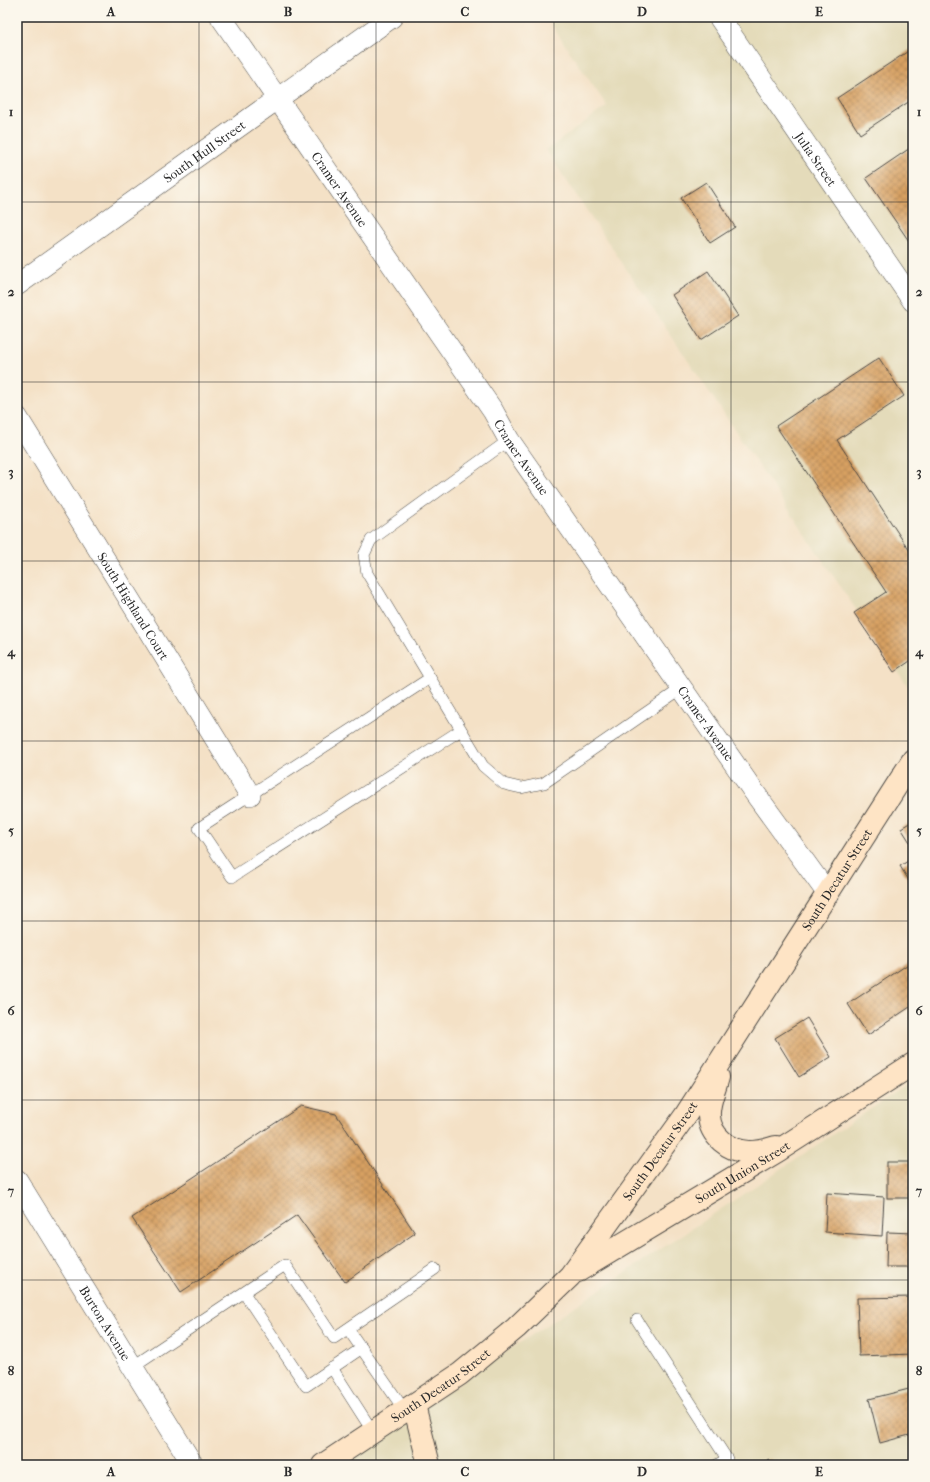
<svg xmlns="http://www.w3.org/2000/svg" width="930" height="1482" font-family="'IM FELL French Canon',serif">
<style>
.built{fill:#e4dbba}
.building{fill:url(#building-cross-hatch)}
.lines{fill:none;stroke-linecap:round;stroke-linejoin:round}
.service-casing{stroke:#494642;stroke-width:12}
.minor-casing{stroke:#494642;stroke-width:22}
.secondary-casing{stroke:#494642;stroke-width:24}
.service{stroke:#fff;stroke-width:11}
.minor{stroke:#fff;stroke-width:21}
.secondary{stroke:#fee4c5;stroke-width:22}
.grid{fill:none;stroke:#2b2b2b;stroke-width:1;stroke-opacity:0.55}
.labels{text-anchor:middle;stroke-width:3;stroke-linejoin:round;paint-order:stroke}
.street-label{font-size:13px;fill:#2b2b2b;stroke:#fbf7ec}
.neatline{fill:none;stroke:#2b2b2b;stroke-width:1.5}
.grid-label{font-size:13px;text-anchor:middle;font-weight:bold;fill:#2b2b2b}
</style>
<defs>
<pattern id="building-cross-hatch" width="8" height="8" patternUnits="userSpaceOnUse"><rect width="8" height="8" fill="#d7a062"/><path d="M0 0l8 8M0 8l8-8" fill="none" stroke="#af8351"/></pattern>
</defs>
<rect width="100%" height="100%" fill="#fbf7ec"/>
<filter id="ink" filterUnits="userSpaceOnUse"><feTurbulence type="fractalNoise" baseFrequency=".025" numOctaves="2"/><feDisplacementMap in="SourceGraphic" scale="8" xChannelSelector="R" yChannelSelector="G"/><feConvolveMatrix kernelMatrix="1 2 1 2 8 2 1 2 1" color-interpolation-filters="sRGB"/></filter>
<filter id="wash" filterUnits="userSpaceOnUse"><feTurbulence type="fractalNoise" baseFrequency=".012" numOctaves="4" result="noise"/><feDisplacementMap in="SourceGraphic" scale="16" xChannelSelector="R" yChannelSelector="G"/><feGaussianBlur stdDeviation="0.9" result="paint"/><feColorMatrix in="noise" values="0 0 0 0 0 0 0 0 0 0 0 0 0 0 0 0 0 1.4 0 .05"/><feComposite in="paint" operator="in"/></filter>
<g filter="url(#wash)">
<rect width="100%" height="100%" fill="#f4e1c6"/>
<g class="built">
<path d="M546 17H913V694L546 150 607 106Z"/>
<path d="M913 1081V1465H337Z"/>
</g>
<g id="blocks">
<g class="building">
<path d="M913 48V99L860 134 837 98Z"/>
<path d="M913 146V247L866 178Z"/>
<path d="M706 182 735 227 710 243 681 198Z"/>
<path d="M708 271 738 316 701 340 672 295Z"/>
<path d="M879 358 904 396 837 440 913 556V659L894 672 854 613 886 592 776 426Z"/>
<path d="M913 821V847L901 828Z"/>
<path d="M913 858V887L900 866Z"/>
<path d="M913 961V1005L868 1035 848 1004Z"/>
<path d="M807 1018 831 1057 799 1077 775 1038Z"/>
<path d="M301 1106 336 1114 415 1233 345 1282 297 1215 181 1292 132 1218Z"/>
<rect x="887" y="1162" width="26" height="36"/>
<path d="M827 1193 884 1197 882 1236 825 1232Z"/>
<path d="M887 1232 913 1233V1267H886Z"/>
<path d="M913 1297V1354L859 1356 857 1298Z"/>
<path d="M913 1388V1434L880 1443 869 1399Z"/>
<path d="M769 1459 773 1465H760Z"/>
</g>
</g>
</g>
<g filter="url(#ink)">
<use href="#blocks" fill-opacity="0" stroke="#494642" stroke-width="1"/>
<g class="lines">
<g class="service-casing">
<g id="service">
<path d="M509 440 371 540 364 555 367 573 483 766 504 784 521 788 544 783 682 688"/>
<path d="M430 678 199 828 232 877 461 730"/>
<path d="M244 1293 306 1386 362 1348"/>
<path d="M637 1320 727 1459 717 1465"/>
<path d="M348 1329 405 1411"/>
<path d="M132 1367 285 1265 334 1338 435 1269"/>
<path d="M332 1368 373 1432"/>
</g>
</g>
<g class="minor-casing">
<g id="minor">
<path id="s1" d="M221 17 493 411 509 440 754 792 828 894"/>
<path id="s2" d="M719 17 913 301"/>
<path id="s3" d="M17 285 392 17"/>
<path id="s4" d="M17 417 250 795"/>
<path id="s5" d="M17 1180 193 1465"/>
</g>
</g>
<g class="secondary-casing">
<g id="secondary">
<path d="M718 1077C715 1090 708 1102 709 1116 710 1136 729 1151 749 1152 758 1152 767 1150 776 1147"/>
<path id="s6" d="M578 1271 779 1150 913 1064"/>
<path d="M414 1405 429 1465"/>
<path id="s7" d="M323 1465 460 1374 516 1328 570 1276 685 1116 913 760"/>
</g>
</g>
<use href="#service" class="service"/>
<use href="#minor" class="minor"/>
<use href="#secondary" class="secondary"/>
</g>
</g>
<path class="grid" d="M199 17V1465M376 17V1465M554 17V1465M731 17V1465M17 202H913M17 382H913M17 561H913M17 741H913M17 921H913M17 1100H913M17 1280H913"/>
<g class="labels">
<g class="street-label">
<text dy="5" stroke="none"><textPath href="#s3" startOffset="230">South Hull Street</textPath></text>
<text dy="5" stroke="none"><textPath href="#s2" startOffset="172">Julia Street</textPath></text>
<text dy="5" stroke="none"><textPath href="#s1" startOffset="209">Cramer Avenue</textPath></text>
<text dy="5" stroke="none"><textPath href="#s1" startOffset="533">Cramer Avenue</textPath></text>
<text dy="5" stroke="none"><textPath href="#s4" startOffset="222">South Highland Court</textPath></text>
<text dy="5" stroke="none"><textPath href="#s1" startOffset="857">Cramer Avenue</textPath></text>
<text dy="5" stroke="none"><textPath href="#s7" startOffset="790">South Decatur Street</textPath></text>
<text dy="5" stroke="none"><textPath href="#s7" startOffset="466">South Decatur Street</textPath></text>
<text dy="5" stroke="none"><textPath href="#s6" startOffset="192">South Union Street</textPath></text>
<text dy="5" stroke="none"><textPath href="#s5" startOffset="168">Burton Avenue</textPath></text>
<text dy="5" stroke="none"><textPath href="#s7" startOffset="142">South Decatur Street</textPath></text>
</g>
</g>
<rect width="930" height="1482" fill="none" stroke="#fbf7ec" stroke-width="44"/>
<rect x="22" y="22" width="886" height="1438" class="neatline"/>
<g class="grid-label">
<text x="111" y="16">A</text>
<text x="288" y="16">B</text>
<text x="465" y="16">C</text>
<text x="642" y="16">D</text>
<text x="819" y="16">E</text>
<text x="11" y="116">1</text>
<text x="919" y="116">1</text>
<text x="11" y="296">2</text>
<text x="919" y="296">2</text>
<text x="11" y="476">3</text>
<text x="919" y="476">3</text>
<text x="11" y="656">4</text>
<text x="919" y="656">4</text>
<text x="11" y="835">5</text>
<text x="919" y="835">5</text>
<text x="11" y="1015">6</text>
<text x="919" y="1015">6</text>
<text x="11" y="1195">7</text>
<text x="919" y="1195">7</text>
<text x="11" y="1375">8</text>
<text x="919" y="1375">8</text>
<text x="111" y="1476">A</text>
<text x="288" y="1476">B</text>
<text x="465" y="1476">C</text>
<text x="642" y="1476">D</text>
<text x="819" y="1476">E</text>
</g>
</svg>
